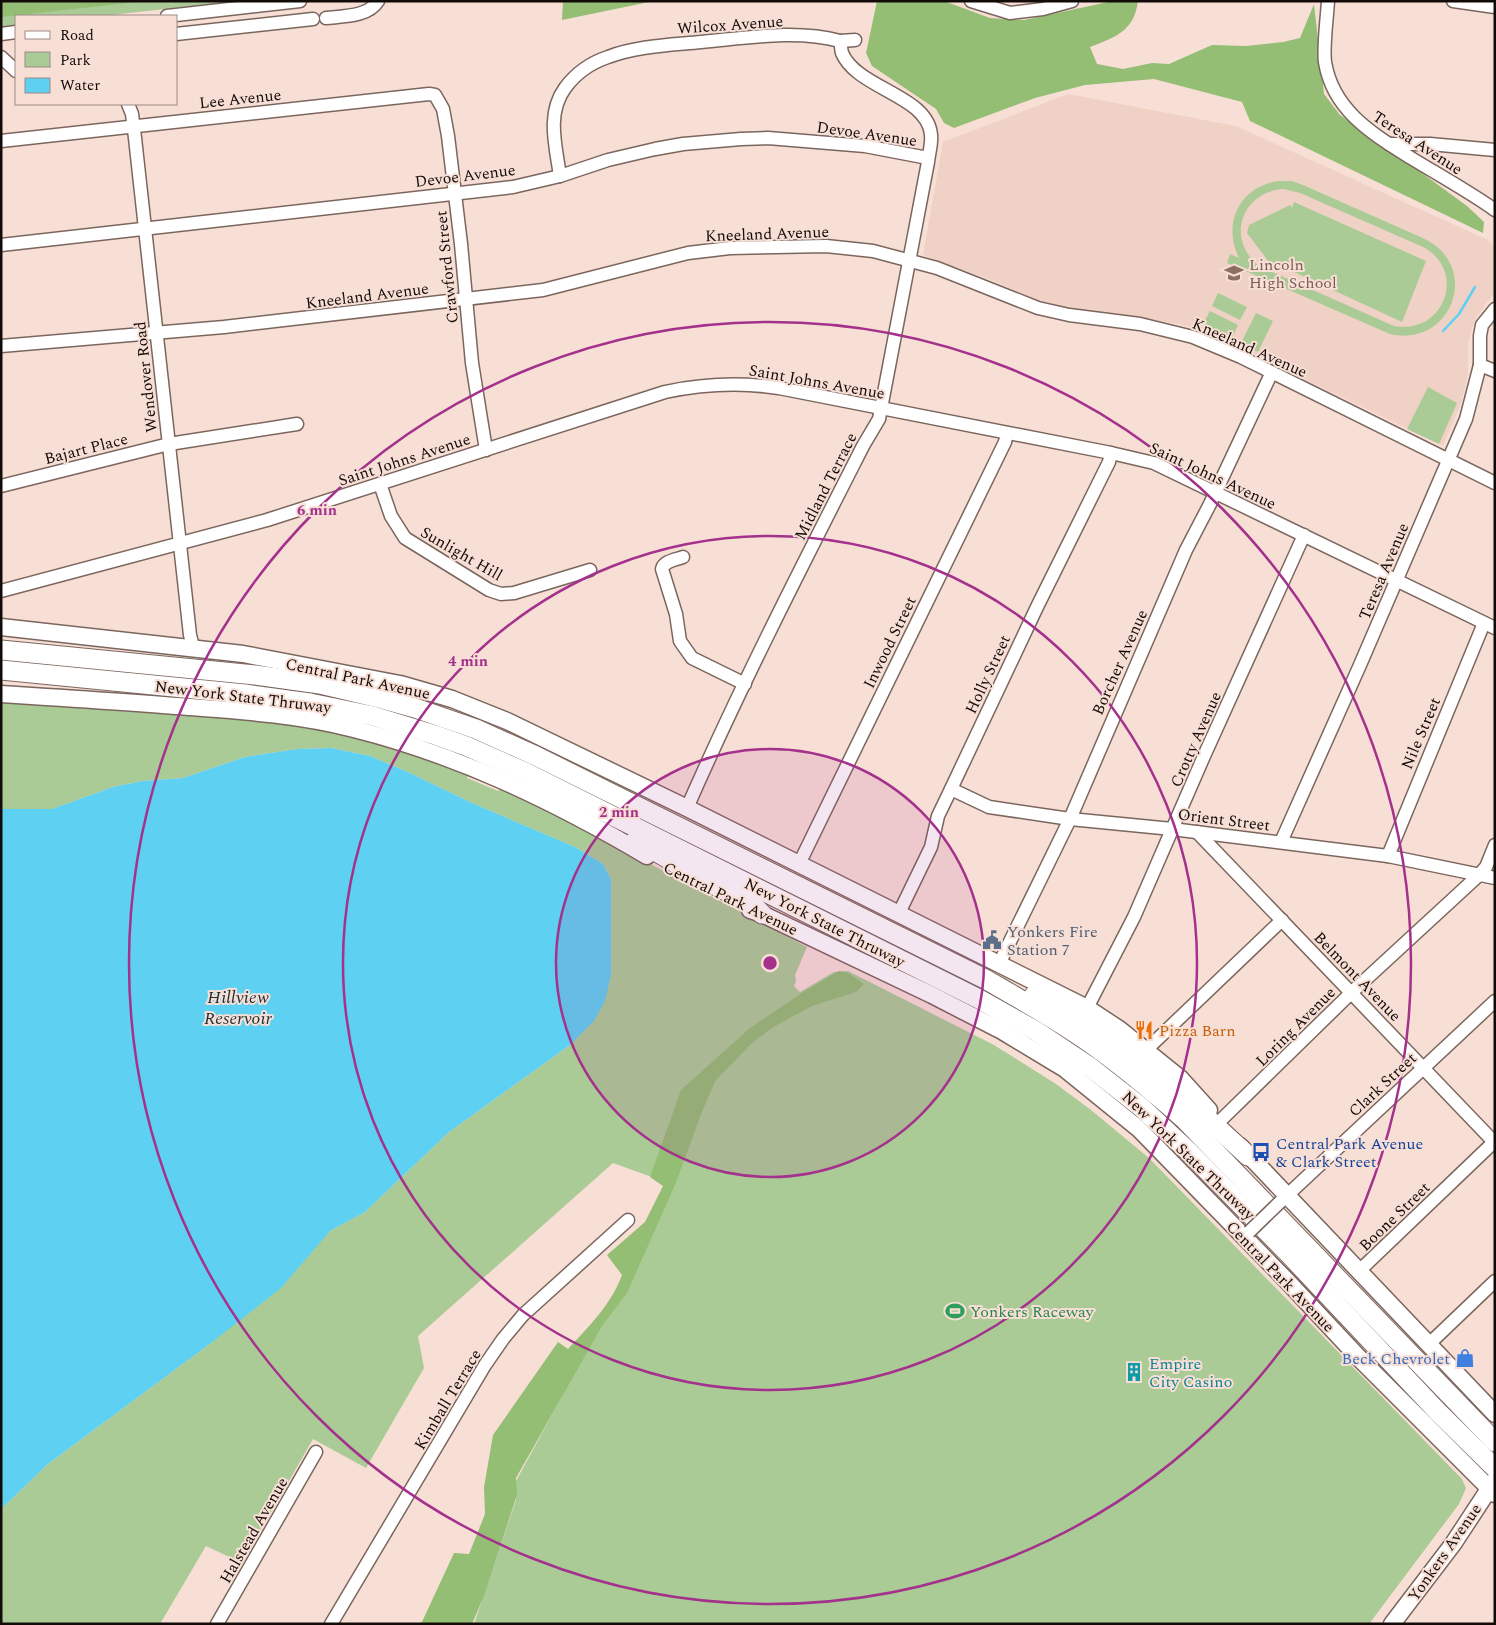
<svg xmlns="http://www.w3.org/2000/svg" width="1496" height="1625" font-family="Spectral,serif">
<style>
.built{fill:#f0d1c5}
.green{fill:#abcb96;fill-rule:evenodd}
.forest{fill:#93be73}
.water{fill:#5ed0f2}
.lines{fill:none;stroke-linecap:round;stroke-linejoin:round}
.stream{stroke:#5ed0f2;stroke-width:2.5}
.minor-casing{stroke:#7b665e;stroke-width:15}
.major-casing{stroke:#7b665e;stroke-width:19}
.highway-casing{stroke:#7b665e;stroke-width:21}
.minor{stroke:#fff;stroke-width:12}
.major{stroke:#fff;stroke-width:16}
.highway{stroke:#fff;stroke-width:19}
.minor-bridge-casing{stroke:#7b665e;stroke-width:15;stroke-linecap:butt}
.minor-bridge{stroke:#fff;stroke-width:12}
.ring{fill:none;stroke:#a4318c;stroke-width:2.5}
.labels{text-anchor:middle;stroke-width:4;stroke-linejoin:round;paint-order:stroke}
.street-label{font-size:16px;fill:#130b08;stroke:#f8dfd6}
.education-label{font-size:16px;fill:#785e54;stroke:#f8dfd6;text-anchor:start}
.service-label{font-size:16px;fill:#4e5e75;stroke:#f8dfd6;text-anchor:start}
.food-label{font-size:16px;fill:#c56008;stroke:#f8dfd6;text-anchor:start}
.transit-label{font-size:16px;fill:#164399;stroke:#f8dfd6;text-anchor:start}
.leisure-label{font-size:16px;fill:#27864d;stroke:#f8dfd6;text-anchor:start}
.shop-label{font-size:16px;fill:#366cbe;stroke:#f8dfd6;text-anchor:end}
.culture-label{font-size:16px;fill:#0d838f;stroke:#f8dfd6;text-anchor:start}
.water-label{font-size:18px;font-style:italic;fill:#1b2f35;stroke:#f8dfd6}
.centre{fill:#a4318c;stroke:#f8dfd6;stroke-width:2.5}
.ring-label{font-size:15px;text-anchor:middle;font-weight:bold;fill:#a4318c;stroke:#f8dfd6;stroke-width:4;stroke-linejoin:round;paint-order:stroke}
</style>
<rect width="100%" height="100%" fill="#f8dfd6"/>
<path class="built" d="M1068 94 1236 126 1488 240 1495 247V292L1475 319 1468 343V374L1461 404 1443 446 1213 335 1179 324 1068 308 1033 298 994 281 923 255 943 142Z"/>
<g class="green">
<path d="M1 1H239L102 16H16V26L1 27Z"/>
<path d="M1278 181H1292L1303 185 1425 239C1482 268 1451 348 1390 334L1227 263 1230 254 1239 258C1222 224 1239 187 1278 181ZM1284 189 1300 193 1423 247C1468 271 1444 335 1394 326L1259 266C1225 239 1242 191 1284 189Z"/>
<path d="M1294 202 1426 261 1402 322 1279 265 1272 266 1247 233 1249 225 1290 205 1292 208Z"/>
<path d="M1218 293 1247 307 1240 320 1212 306Z"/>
<path d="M1210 311 1238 325 1232 338 1203 324Z"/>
<path d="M1256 313 1273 321 1258 352 1241 343Z"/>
<path d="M1428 387 1457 403 1439 444 1407 429Z"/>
<path d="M1 700 36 705 289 723 349 731 470 770 467 778 498 791 504 786 807 947 795 975 796 981 794 986 800 992 834 972 848 971 994 1045 1056 1084 1091 1110 1149 1158 1462 1479 1466 1488 1459 1504 1369 1624H474L516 1500V1481L599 1328 674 1185 613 1163 418 1336 424 1368 366 1468 313 1439 242 1563 206 1546 160 1624H1V1509L48 1464 211 1343 330 1231 365 1212 449 1132 570 1045 611 975V879L603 864 575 847 472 803 410 773 370 756 331 748 297 749 245 757 183 778 142 781 113 787 52 809H1Z"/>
</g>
<g class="forest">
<path d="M1 1H147L1 17Z"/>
<path d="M563 1H654L562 20Z"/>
<path d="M877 1H944L990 18 1024 20 1113 1H1138C1134 31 1116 37 1090 47L1097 64 1123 69 1152 63 1169 64 1212 45 1246 46 1283 42 1300 38 1314 4 1324 94 1340 115 1389 149 1467 206 1484 222 1483 233 1250 121 1242 102 1154 79 1085 85 1035 98 954 128 944 123 936 109 872 66 866 53Z"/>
<path d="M839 971 848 973 864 984 856 992 812 1006 773 1027 751 1044 715 1081 702 1112 675 1185 627 1293 602 1326 516 1478 517 1495 484 1596 472 1624H421L454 1553 469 1554 485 1514 484 1487 493 1435 558 1342 568 1349C589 1326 611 1305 622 1275L607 1255 645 1222 663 1186 650 1177 681 1090 750 1028 802 993Z"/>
</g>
<path class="water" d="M331 748 370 756 410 773 472 803 575 847 603 864 611 879V975L605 1001 594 1021 570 1045 449 1132 365 1212 330 1231 281 1288 211 1343 48 1464 1 1509V809H52L113 787 142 781 183 778 245 757 297 749Z"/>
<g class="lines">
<path class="stream" d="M1443 331 1459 314 1475 287"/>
<g class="minor-casing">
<g id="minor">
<path d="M971 1 1010 13 1043 9 1072 1"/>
<path d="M1328 1C1327 18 1323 47 1325 62 1333 111 1373 134 1411 158 1439 175 1468 191 1495 210"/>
<path d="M1453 1 1495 7"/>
<path d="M167 16 300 1"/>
<path d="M326 18C343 16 368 17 378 1"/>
<path d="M1 34 16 32"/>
<path d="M176 34 313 19"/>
<path d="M840 41 855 40"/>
<path d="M1 57 16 71"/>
<path d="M128 104 132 114 135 138 190 635 193 647"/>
<path d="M1 141 429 94 435 95 443 109 448 136 461 244 472 363 486 450"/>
<path d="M1389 144H1430L1495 150"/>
<path d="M560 176C556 147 546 114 565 88 576 73 590 63 608 57 636 46 671 45 701 42 746 38 796 29 840 41 841 45 841 49 842 53 857 89 928 95 931 135 932 143 929 153 928 162L879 419 863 446C802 566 741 685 687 808"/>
<path d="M1 245 513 187 560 176 608 160 655 149 683 144 741 139 768 138 865 146 928 158"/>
<path d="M1 346 224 327 543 290 688 253 730 248 826 246 873 251 937 268 1038 308 1069 315 1140 324 1193 337 1241 357 1495 483"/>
<path d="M1480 365 1495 371"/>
<path d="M380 484 391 516 405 538 489 590 501 594 514 593 590 570"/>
<path d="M1 486 169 444 297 424"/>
<path d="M683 557C675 560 664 561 662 569L676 614 680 641 692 658 745 684"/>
<path d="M1 591 267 520 665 392C703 384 740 382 779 388L1111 453 1154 463 1495 628"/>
<path d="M951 789 989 807 1070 819 1172 829 1388 856 1495 878"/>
<path d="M1197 832 1495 1143"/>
<path d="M1281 842 1360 665 1466 419 1480 365V336L1482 325 1495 309"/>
<path d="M1388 856 1484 623"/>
<path d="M799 864 1005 442 1007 433"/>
<path d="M899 913 931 847 938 816 951 789 1037 607 1109 462 1111 453"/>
<path d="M999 964 1070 819 1186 550 1210 504 1271 374"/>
<path d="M1087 1008 1134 917 1204 756 1304 535"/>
<path d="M1146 1050 1282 920"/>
<path d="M1220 1121 1352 992 1479 875 1486 867 1495 845"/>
<path d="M1281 1201 1495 1001"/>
<path d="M1358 1272 1495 1141"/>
<path d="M1428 1345 1495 1281"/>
<path d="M217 1624 316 1452"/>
<path d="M331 1624 485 1365 503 1339 523 1315 628 1220"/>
</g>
</g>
<g class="major-casing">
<g id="major">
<path d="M1 627 243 654 400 684 452 699 507 721 687 808 1087 1008 1119 1029 1181 1079 1209 1110"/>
<path d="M1 694C64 698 127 702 189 707 244 711 300 715 354 729 458 755 554 801 647 856"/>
<path d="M750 910 762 914 932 995 1002 1031 1065 1069 1139 1129 1291 1285 1361 1360 1495 1494"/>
<path d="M1240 1146 1495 1414"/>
<path d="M1392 1624 1453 1544 1495 1480"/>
</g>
</g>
<g class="highway-casing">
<g id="highway">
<path d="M1 650 255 675 320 684 383 699 415 708 476 729 536 756 985 979C1018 998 1052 1017 1084 1039 1119 1063 1151 1090 1183 1118L1495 1442"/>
<path d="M1 670 245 694 310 703 373 716 435 735 466 746 525 772 979 999 1036 1031 1090 1067 1141 1107 1189 1152 1289 1254 1438 1412 1495 1468"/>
<path d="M636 840 703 879 753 905 762 914"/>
<path d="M1034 995C1061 1007 1087 1020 1111 1038 1160 1073 1204 1115 1248 1156"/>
</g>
</g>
<use href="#minor" class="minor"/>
<use href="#major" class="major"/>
<use href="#highway" class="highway"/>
<g class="minor-bridge-casing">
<path id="minor-bridge" d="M1249 1232 1280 1202"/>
</g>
<use href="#minor-bridge" class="minor-bridge"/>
</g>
<circle cx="770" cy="963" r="214" fill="#a4318c" fill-opacity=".12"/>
<g class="ring">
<circle cx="770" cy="963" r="214"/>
<circle cx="770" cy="963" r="427"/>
<circle cx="770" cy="963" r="641"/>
</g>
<defs>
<g id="school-bare" transform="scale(1.5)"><path d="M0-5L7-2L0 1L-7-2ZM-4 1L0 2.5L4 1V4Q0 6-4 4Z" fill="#8d6e63" stroke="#f8dfd6" stroke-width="2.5" paint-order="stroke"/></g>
<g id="civic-bare" transform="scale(1.5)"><path d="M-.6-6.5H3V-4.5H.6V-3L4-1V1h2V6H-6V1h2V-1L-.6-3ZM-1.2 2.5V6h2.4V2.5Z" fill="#5c6f8a" stroke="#f8dfd6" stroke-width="2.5" paint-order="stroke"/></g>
<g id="restaurant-bare" transform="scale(1.5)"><path d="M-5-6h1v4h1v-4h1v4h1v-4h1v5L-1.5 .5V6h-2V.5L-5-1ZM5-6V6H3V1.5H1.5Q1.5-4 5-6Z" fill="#e8710a" stroke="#f8dfd6" stroke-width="2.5" paint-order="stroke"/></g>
<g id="bus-bare" transform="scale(1.5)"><path d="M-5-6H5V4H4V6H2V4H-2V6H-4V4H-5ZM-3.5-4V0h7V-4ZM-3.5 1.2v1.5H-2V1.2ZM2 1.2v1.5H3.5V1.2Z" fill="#1a4fb4" stroke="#f8dfd6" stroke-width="2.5" paint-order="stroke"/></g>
<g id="stadium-bare" transform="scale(1.5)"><path d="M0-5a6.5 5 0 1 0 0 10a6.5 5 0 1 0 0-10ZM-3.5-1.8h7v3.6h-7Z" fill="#2e9e5b" stroke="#f8dfd6" stroke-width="2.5" paint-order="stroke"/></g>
<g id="shop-bare" transform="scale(1.5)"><path d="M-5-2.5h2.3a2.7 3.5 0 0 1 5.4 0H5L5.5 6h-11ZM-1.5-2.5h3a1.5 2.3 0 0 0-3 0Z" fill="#3f7fe0" stroke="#f8dfd6" stroke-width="2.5" paint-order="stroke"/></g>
<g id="building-bare" transform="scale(1.5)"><path d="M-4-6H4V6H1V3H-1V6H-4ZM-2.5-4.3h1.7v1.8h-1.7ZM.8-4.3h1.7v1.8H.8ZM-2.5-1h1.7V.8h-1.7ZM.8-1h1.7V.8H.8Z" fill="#0f9aa8" stroke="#f8dfd6" stroke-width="2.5" paint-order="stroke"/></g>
</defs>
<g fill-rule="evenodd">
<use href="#school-bare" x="1234" y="273"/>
<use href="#civic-bare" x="992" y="940"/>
<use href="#restaurant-bare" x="1144" y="1030"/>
<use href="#bus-bare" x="1261" y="1152"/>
<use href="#stadium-bare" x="955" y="1311"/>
<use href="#shop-bare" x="1465" y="1358"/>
<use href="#building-bare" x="1134" y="1372"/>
</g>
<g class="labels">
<g class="street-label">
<text transform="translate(730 24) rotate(-4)" y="6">Wilcox Avenue</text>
<text transform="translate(240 98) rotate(-6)" y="6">Lee Avenue</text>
<text transform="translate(867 133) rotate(8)" y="6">Devoe Avenue</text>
<text transform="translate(1418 142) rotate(33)" y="6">Teresa Avenue</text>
<text transform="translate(465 175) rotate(-7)" y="6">Devoe Avenue</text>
<text transform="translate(767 233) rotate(-2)" y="6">Kneeland Avenue</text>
<text transform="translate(446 267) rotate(-96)" y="6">Crawford Street</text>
<text transform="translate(367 295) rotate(-7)" y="6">Kneeland Avenue</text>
<text transform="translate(1250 347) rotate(24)" y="6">Kneeland Avenue</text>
<text transform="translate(145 377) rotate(-96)" y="6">Wendover Road</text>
<text transform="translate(817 381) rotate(10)" y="6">Saint Johns Avenue</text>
<text transform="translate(86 448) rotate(-14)" y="6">Bajart Place</text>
<text transform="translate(404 459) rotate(-18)" y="6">Saint Johns Avenue</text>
<text transform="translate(1213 475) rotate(25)" y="6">Saint Johns Avenue</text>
<text transform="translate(825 486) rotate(-63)" y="6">Midland Terrace</text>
<text transform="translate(462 553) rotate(30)" y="6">Sunlight Hill</text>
<text transform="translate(1383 571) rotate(-67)" y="6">Teresa Avenue</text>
<text transform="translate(889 642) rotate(-64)" y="6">Inwood Street</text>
<text transform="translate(1119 662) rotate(-66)" y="6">Borcher Avenue</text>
<text transform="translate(987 674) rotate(-65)" y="6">Holly Street</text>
<text transform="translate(358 678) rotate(12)" y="6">Central Park Avenue</text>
<text transform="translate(243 696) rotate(7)" y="6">New York State Thruway</text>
<text transform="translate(1420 733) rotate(-67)" y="6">Nile Street</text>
<text transform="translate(1195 739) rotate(-66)" y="6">Crotty Avenue</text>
<text transform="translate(1224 819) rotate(7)" y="6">Orient Street</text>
<text transform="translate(731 898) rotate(26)" y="6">Central Park Avenue</text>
<text transform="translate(825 922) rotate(27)" y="6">New York State Thruway</text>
<text transform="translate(1358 976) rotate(46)" y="6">Belmont Avenue</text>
<text transform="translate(1295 1026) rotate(-45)" y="6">Loring Avenue</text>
<text transform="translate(1382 1084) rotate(-43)" y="6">Clark Street</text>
<text transform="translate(1189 1155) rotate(44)" y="6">New York State Thruway</text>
<text transform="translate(1394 1216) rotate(-44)" y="6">Boone Street</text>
<text transform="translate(1281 1276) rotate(46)" y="6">Central Park Avenue</text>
<text transform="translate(447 1399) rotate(-59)" y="6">Kimball Terrace</text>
<text transform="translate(253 1530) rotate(-60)" y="6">Halstead Avenue</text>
<text transform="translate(1444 1552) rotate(-55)" y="6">Yonkers Avenue</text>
</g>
<g class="education-label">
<text x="1249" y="270">Lincoln<tspan x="1249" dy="18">High School</tspan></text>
</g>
<g class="service-label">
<text x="1007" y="937">Yonkers Fire<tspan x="1007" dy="18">Station 7</tspan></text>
</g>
<g class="food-label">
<text x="1159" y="1036">Pizza Barn</text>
</g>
<g class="transit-label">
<text x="1276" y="1149">Central Park Avenue<tspan x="1276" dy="18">&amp; Clark Street</tspan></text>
</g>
<g class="leisure-label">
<text x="970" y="1317">Yonkers Raceway</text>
</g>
<g class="shop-label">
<text x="1450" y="1364">Beck Chevrolet</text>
</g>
<g class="culture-label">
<text x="1149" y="1369">Empire<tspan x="1149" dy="18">City Casino</tspan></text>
</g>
<g class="water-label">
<text x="238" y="1003">Hillview<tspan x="238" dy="21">Reservoir</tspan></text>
</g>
</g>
<circle cx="770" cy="963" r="8" class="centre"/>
<g class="ring-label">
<text x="317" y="515">6 min</text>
<text x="468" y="666">4 min</text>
<text x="619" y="817">2 min</text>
</g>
<rect width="1496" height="1625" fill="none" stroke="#130b08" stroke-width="5"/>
<rect x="15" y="15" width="162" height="90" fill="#f8dfd6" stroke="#9c8a84"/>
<rect x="25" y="31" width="25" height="8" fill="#ffffff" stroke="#9c8a84"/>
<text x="60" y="40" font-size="15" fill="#130b08">Road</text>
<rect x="25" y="52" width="25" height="15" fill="#abcb96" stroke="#9c8a84"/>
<text x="60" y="65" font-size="15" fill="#130b08">Park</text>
<rect x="25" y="78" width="25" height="15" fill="#5ed0f2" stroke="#9c8a84"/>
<text x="60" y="90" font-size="15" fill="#130b08">Water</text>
</svg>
